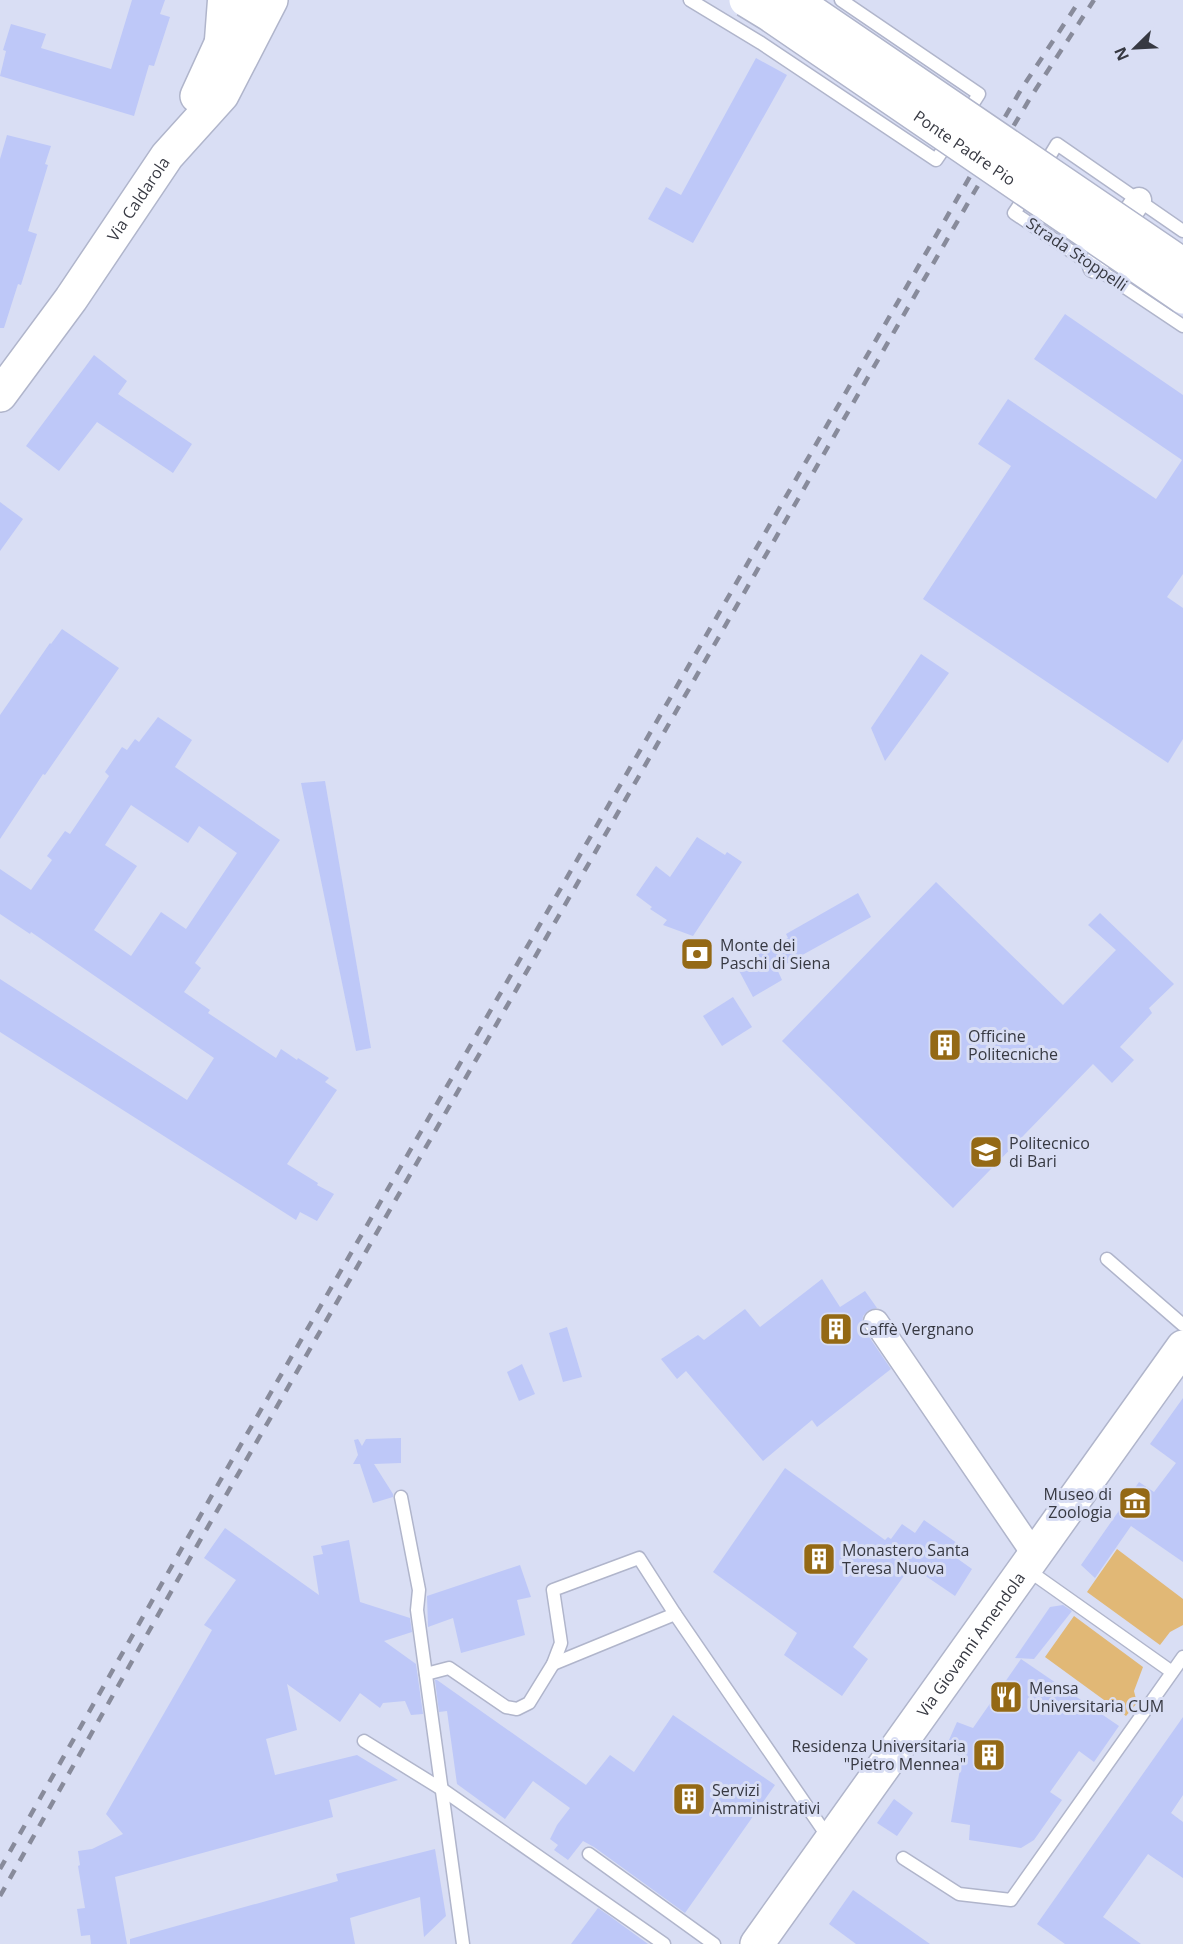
<svg xmlns="http://www.w3.org/2000/svg" width="1183" height="1944" font-family="'Open Sans',sans-serif">
<style>
.green{fill:#e1b876}
.building{fill:#bec8f8;fill-rule:evenodd}
.lines{fill:none;stroke-linecap:round;stroke-linejoin:round}
.lane-casing{stroke:#b0b5cb;stroke-width:15}
.street-casing{stroke:#b0b5cb;stroke-width:27}
.secondary-casing{stroke:#b0b5cb;stroke-width:36}
.lane{stroke:#fff;stroke-width:12}
.street{stroke:#fff;stroke-width:24}
.secondary{stroke:#fff;stroke-width:33}
.rail{stroke:#888b9b;stroke-width:4.5;stroke-dasharray:10 10;stroke-linecap:butt}
.primary-bridge-casing{stroke:#b0b5cb;stroke-width:36;stroke-linecap:butt}
.primary-bridge{stroke:#fff;stroke-width:33}
.labels{text-anchor:middle;stroke-width:6;stroke-linejoin:round;paint-order:stroke}
.street-label{font-size:16px;fill:#373942;stroke:#d9def4}
.poi-label{font-size:16px;fill:#373942;stroke:#d9def4;text-anchor:start}
</style>
<rect width="100%" height="100%" fill="#d9def4"/>
<g class="green">
<path d="M1117 1549 1183 1599V1625L1170 1632 1160 1645 1087 1592Z"/>
<path d="M1074 1616 1143 1667 1134 1691 1137 1703 1126 1716 1045 1657Z"/>
</g>
<g class="building">
<path d="M132 0H165L160 14 170 17 154 66 149 65 134 116 0 76 6 51 3 50 11 24 46 34 41 48 111 69Z"/>
<path d="M756 58 787 75 693 243 648 219 666 187 681 195Z"/>
<path d="M7 135 51 146 45 164 48 165 28 231 37 234 21 285 18 284 4 328H0V159Z"/>
<path d="M1065 314 1183 395V574L1167 597 1183 608V739L1168 763 923 599 1011 466 978 444 1008 399 1156 499 1182 460 1034 359Z"/>
<path d="M94 355 127 381 118 394 192 444 173 473 97 422 59 471 26 446Z"/>
<path d="M0 502 23 519 0 551Z"/>
<path d="M62 629 119 668 45 775 43 774 0 839V715L50 643 51 644Z"/>
<path d="M921 654 949 673 885 761 871 728Z"/>
<path d="M158 717 192 740 175 767 280 840 195 963 201 968 184 992 210 1010 208 1013 276 1058 281 1049 297 1060 298 1058 329 1078 325 1082 337 1090 287 1164 318 1183 317 1185 334 1194 317 1221 300 1212 296 1220 0 1032V979L187 1100 214 1058 31 932 30 934 0 914V869L31 890 52 860 47 856 65 831 70 834 109 776 105 772 122 747 127 750 135 739 139 742ZM131 805 188 843 199 826 237 853 186 929 161 912 131 956 94 930 137 866 105 845Z"/>
<path d="M325 781 371 1048 356 1051 301 783Z"/>
<path d="M697 837 725 855 727 852 742 862 693 936 663 925 667 920 650 909 652 907 636 895 656 866 670 877Z"/>
<path d="M936 882 1063 1005 1116 950 1088 925 1100 913 1174 984 1149 1008 1152 1013 1120 1047 1134 1060 1112 1083 1093 1064 953 1208 782 1041Z"/>
<path d="M858 893 871 917 777 969 782 980 753 997 736 965 788 938 786 934Z"/>
<path d="M733 997 752 1027 722 1046 703 1016Z"/>
<path d="M822 1279 840 1307 865 1291 877 1308 868 1311 863 1316 862 1324 865 1331 891 1369 817 1427 812 1420 763 1461 686 1371 677 1379 661 1359 698 1335 704 1340 745 1309 760 1327Z"/>
<path d="M567 1327 582 1377 563 1382 549 1333Z"/>
<path d="M522 1364 535 1394 519 1401 507 1372Z"/>
<path d="M1183 1398V1562L1131 1526 1095 1578 1081 1565 1139 1482 1154 1492 1176 1463 1150 1444Z"/>
<path d="M401 1438V1463L374 1464 393 1494V1497L373 1503 360 1464H353L358 1455 354 1440 358 1439 362 1446 366 1439Z"/>
<path d="M785 1468 885 1540 888 1537 891 1539 902 1524 915 1533 924 1520 957 1543 951 1554 972 1569 955 1596 911 1566 853 1647 868 1659 842 1696 784 1655 797 1633 713 1572Z"/>
<path d="M225 1528 319 1595 313 1556 323 1554 321 1546 349 1540 360 1602 410 1618 412 1632 384 1641 416 1664 423 1714 411 1715 405 1701 383 1703 380 1708 360 1693 340 1722 287 1684 297 1730 266 1739 275 1775 357 1755 398 1780 329 1800 333 1817 115 1877 127 1944H91L90 1935 81 1936 77 1909 85 1908 78 1866 80 1865 78 1851 92 1849 123 1834 106 1814 212 1630 204 1625 236 1580 204 1558Z"/>
<path d="M520 1565 531 1597 517 1600 525 1635 461 1653 453 1618 428 1627 427 1596Z"/>
<path d="M1063 1605 1072 1611 1034 1659 1015 1658 1050 1607Z"/>
<path d="M1021 1659 1119 1726 1094 1762 1079 1751 1050 1792 1062 1800 1034 1840 1021 1848 969 1840 970 1825 951 1822 962 1757 945 1749 957 1722 973 1728Z"/>
<path d="M435 1680H437L586 1785 610 1755 634 1772 673 1715 775 1785 685 1913 594 1847 583 1841 568 1860 554 1850 558 1845 550 1839 557 1825 570 1808 533 1781 505 1819 457 1784 447 1711 439 1712Z"/>
<path d="M1183 1717V1795L1171 1813 1183 1822V1878L1148 1854 1103 1917 1141 1944H1065L1037 1924Z"/>
<path d="M894 1799 913 1813 897 1836 877 1823Z"/>
<path d="M435 1849 446 1916 424 1937 420 1897 350 1918 355 1944H130V1939L338 1881 336 1874Z"/>
<path d="M853 1890 930 1944H856L829 1924Z"/>
<path d="M598 1908 611 1917 648 1944H571Z"/>
</g>
<g class="lines">
<g class="lane-casing">
<g id="lane">
<path d="M690 0 761 43 936 160 951 138"/>
<path d="M841 0 979 94 965 116"/>
<path d="M1043 167 1057 144 1183 231"/>
<path d="M1028 192 1014 213 1183 326"/>
<path d="M1107 1259 1183 1325"/>
<path d="M401 1497 419 1590 417 1610 463 1944"/>
<path d="M1025 1568 1172 1672"/>
<path d="M553 1664 675 1614"/>
<path d="M426 1674 449 1668 506 1707 517 1709 529 1703 553 1664 561 1643 553 1590 639 1558 675 1614 830 1840"/>
<path d="M364 1741 443 1790 664 1944"/>
<path d="M589 1854 714 1944"/>
<path d="M903 1858 959 1894 1011 1900 1183 1657"/>
</g>
</g>
<g class="street-casing">
<g id="street">
<path d="M217 40 220 0"/>
<path d="M1095 266 1139 200"/>
<path d="M876 1322 1034 1554"/>
</g>
</g>
<g class="secondary-casing">
<g id="secondary">
<path d="M197 96 241 0"/>
<path id="s1" d="M0 395 71 299 167 156 222 95 271 0"/>
<path id="s2" d="M757 1944 1183 1347"/>
</g>
</g>
<use href="#lane" class="lane"/>
<use href="#street" class="street"/>
<use href="#secondary" class="secondary"/>
<g class="rail">
<path d="M0 1869 220 1481 972 173 1022 88 1080 0"/>
<path d="M0 1896 194 1551 976 189 1032 95 1094 0"/>
</g>
<g class="primary-bridge-casing">
<g id="primary-bridge">
<path id="s3" d="M746 0 769 14 1183 297"/>
<path d="M794 0 1183 265"/>
</g>
</g>
<use href="#primary-bridge" class="primary-bridge"/>
</g>
<defs>
<g id="bank-square" transform="scale(1.725)"><rect x="-9" y="-9" width="18" height="18" rx="4" fill="#946915" stroke="#d9def4"/><path d="M-6-4H6V4H-6ZM0-2.3a2.3 2.3 0 1 0 0 4.6a2.3 2.3 0 1 0 0-4.6Z" fill="#fff"/></g>
<g id="building-square" transform="scale(1.725)"><rect x="-9" y="-9" width="18" height="18" rx="4" fill="#946915" stroke="#d9def4"/><path d="M-4-6H4V6H1V3H-1V6H-4ZM-2.5-4.3h1.7v1.8h-1.7ZM.8-4.3h1.7v1.8H.8ZM-2.5-1h1.7V.8h-1.7ZM.8-1h1.7V.8H.8Z" fill="#fff"/></g>
<g id="university-square" transform="scale(1.725)"><rect x="-9" y="-9" width="18" height="18" rx="4" fill="#946915" stroke="#d9def4"/><path d="M0-5L7-2L0 1L-7-2ZM-4 1L0 2.5L4 1V4Q0 6-4 4Z" fill="#fff"/></g>
<g id="museum-square" transform="scale(1.725)"><rect x="-9" y="-9" width="18" height="18" rx="4" fill="#946915" stroke="#d9def4"/><path d="M0-6L6-3V-2H-6V-3ZM-5-1h2V3h-2ZM-1-1h2V3h-2ZM3-1h2V3H3ZM-6 4H6V6H-6Z" fill="#fff"/></g>
<g id="restaurant-square" transform="scale(1.725)"><rect x="-9" y="-9" width="18" height="18" rx="4" fill="#946915" stroke="#d9def4"/><path d="M-5-6h1v4h1v-4h1v4h1v-4h1v5L-1.5 .5V6h-2V.5L-5-1ZM5-6V6H3V1.5H1.5Q1.5-4 5-6Z" fill="#fff"/></g>
</defs>
<g fill-rule="evenodd">
<use href="#bank-square" x="697" y="954"/>
<use href="#building-square" x="945" y="1045"/>
<use href="#university-square" x="986" y="1152"/>
<use href="#building-square" x="836" y="1329"/>
<use href="#museum-square" x="1135" y="1503"/>
<use href="#building-square" x="819" y="1559"/>
<use href="#restaurant-square" x="1006" y="1697"/>
<use href="#building-square" x="989" y="1755"/>
<use href="#building-square" x="689" y="1799"/>
</g>
<g class="labels">
<g class="street-label">
<text dy="6" stroke="none"><textPath href="#s3" startOffset="264">Ponte Padre Pio</textPath></text>
<text dy="6" stroke="none"><textPath href="#s1" startOffset="240">Via Caldarola</textPath></text>
<text transform="translate(1077 254) rotate(34)" y="6">Strada Stoppelli</text>
<text dy="6" stroke="none"><textPath href="#s2" startOffset="368">Via Giovanni Amendola</textPath></text>
</g>
<g class="poi-label">
<text x="720" y="951">Monte dei<tspan x="720" dy="18">Paschi di Siena</tspan></text>
<text x="968" y="1042">Officine<tspan x="968" dy="18">Politecniche</tspan></text>
<text x="1009" y="1149">Politecnico<tspan x="1009" dy="18">di Bari</tspan></text>
<text x="859" y="1335">Caffè Vergnano</text>
<text x="1112" y="1500" text-anchor="end">Museo di<tspan x="1112" dy="18">Zoologia</tspan></text>
<text x="842" y="1556">Monastero Santa<tspan x="842" dy="18">Teresa Nuova</tspan></text>
<text x="1029" y="1694">Mensa<tspan x="1029" dy="18">Universitaria CUM</tspan></text>
<text x="966" y="1752" text-anchor="end">Residenza Universitaria<tspan x="966" dy="18">"Pietro Mennea"</tspan></text>
<text x="712" y="1796">Servizi<tspan x="712" dy="18">Amministrativi</tspan></text>
</g>
</g>
<g transform="translate(1135 48) rotate(246)" stroke="#d9def4" stroke-width="4.5" paint-order="stroke">
<path d="M0-4.5L10 22L0 15L-10 22Z" fill="#373942"/>
<text y="-9" font-size="16" font-weight="bold" text-anchor="middle" fill="#373942">N</text>
</g>
</svg>
